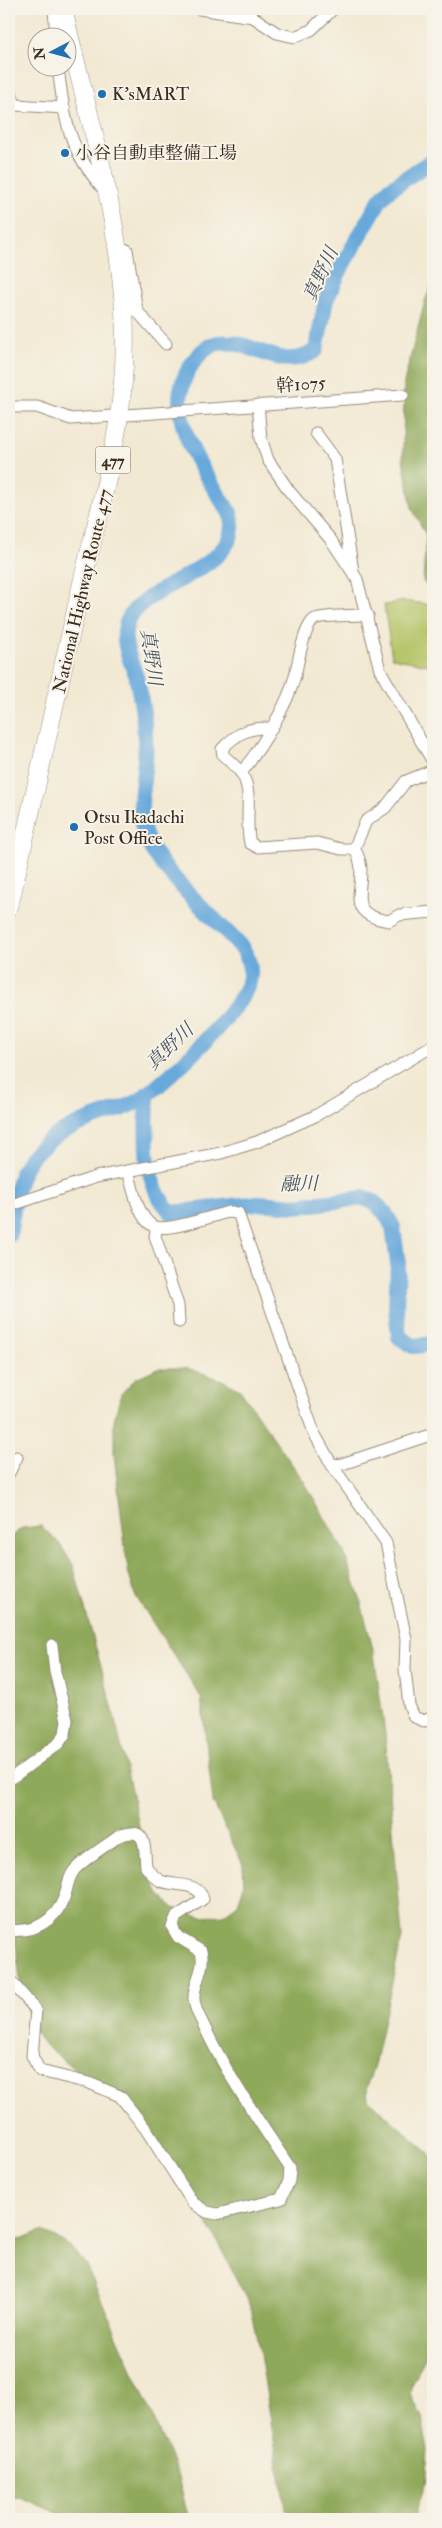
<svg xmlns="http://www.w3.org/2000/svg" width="442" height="2528" font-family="'IM FELL Double Pica','Noto Serif JP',serif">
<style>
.green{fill:#b4c365;stroke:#787642}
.forest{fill:#8fa95a;stroke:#656a3c}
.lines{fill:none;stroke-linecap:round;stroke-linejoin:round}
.river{stroke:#68a9dc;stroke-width:16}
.minor-casing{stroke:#968a78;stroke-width:13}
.highway-casing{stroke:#968a78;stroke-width:19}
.minor{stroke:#fff;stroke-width:11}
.highway{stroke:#fff;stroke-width:18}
.poi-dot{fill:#1f6fb2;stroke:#f7f3e8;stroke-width:2}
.labels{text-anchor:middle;stroke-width:4;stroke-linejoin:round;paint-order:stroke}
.shield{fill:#f7f3e8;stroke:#73665b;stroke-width:1}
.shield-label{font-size:16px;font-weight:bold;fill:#3b2a1e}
.poi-label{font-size:18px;fill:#3b2a1e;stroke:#f7f3e8;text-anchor:start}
.street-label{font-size:18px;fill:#3b2a1e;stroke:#f7f3e8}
.water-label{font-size:19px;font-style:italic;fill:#4b5660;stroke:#f7f3e8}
</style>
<rect width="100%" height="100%" fill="#f7f3e8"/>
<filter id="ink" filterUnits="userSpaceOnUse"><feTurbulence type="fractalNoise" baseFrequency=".02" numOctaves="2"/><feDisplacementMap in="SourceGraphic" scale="10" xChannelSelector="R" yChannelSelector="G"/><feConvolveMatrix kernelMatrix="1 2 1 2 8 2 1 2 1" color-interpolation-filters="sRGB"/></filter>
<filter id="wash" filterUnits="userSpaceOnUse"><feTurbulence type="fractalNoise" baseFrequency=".0096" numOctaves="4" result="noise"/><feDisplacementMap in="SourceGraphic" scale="20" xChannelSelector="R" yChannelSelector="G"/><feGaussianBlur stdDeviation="1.12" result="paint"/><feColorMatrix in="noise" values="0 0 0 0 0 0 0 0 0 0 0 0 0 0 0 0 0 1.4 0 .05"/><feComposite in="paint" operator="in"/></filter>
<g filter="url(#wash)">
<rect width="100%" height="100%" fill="#f2e9d3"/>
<path class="green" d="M404 601 433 605V666L392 658 384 605Z"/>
<g class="forest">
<path d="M433 281V593L423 581 426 535 412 508 403 459 404 382 425 301Z"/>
<path d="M158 1368H187L222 1380 240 1390 305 1483 343 1550 359 1595 374 1653 385 1734 402 1937 375 2061 367 2088 368 2100 429 2153 433 2159V2343L412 2383 410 2393 422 2417 428 2451 425 2484 414 2519H297L285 2508 259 2348 249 2304 216 2239 174 2164 142 2125 45 2045 34 2031 21 1988 9 1888V1538L22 1528 41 1526 59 1543 73 1565 113 1710 151 1879 161 1896 174 1908 203 1917 223 1915 238 1904 244 1885 243 1865 213 1802 201 1697 135 1595 128 1571 114 1455V1420L121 1394 136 1378Z"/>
<path d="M42 2231C62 2238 73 2249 86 2265L176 2470 189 2519H71L20 2497 9 2498V2243Z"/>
</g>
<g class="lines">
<g class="river">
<path d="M147 1094C147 1135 140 1182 172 1213L259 1203 295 1206 363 1198 374 1202 385 1213 393 1227 398 1264 396 1308 399 1337 413 1346 433 1344"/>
<path d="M9 1235C14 1209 15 1173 35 1153 55 1131 83 1122 111 1112 121 1109 134 1105 142 1099 168 1079 240 1012 249 982 252 970 249 959 243 949 214 917 173 883 151 848 130 814 149 773 145 736 144 717 141 698 137 680 131 658 118 640 129 618 147 582 248 567 230 513 204 472 158 412 192 364 199 354 206 346 218 343 251 337 282 376 316 350L326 300 342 266 380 200 390 189 433 160"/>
</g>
</g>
</g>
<g filter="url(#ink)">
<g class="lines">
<g class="minor-casing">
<g id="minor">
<path d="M54 9 56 38"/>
<path d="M199 9 253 17 277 33 294 37 311 30 333 9"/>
<path d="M58 68C65 121 68 150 106 192"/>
<path d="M9 86 15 105"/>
<path d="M9 102 15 105 64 108"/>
<path d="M118 247 127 250 137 311 166 344"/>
<path d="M258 405 261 438 268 460 290 492 331 540 357 579 380 670 433 762"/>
<path d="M9 407H37L71 419 403 395"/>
<path d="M316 433 335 459 353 571"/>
<path d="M271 728C249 727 237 733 222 749L223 755C229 761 237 767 242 774 254 794 244 820 250 843L257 847 317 843 341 849H354C376 879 334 913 389 921L399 915 433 912"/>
<path d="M241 773C261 748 287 707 295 676 298 663 304 625 315 619 319 616 359 615 368 615"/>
<path d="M354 849 366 821 385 808 406 781 433 770"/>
<path d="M128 1171C133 1187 137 1217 153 1226 165 1233 213 1216 228 1212L238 1213 314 1433 332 1465 386 1543 406 1639 405 1669 409 1705 414 1717 424 1721 433 1717"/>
<path d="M9 1206 96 1177 221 1153 257 1142 315 1116 433 1046"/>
<path d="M157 1227 155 1236 178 1305 179 1322"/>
<path d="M332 1465 342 1464 433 1434"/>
<path d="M9 1473 17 1457"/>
<path d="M9 1780 59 1743 65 1734 67 1720 55 1672 52 1645"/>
<path d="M9 1930C34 1933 55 1921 64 1898 67 1890 68 1879 73 1872 78 1863 109 1844 119 1836 148 1825 144 1847 146 1867 150 1872 155 1878 161 1881 175 1887 198 1881 203 1899L176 1917 172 1927 178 1937 201 1951C206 1970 193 1982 194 1999 194 2009 201 2019 205 2028 228 2077 260 2122 290 2168L289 2181 281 2199 217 2214 207 2212 193 2203 145 2128 120 2096 89 2083 40 2071 32 2056 36 2010 9 1979"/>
</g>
</g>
<g class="highway-casing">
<path id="highway" d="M9 907C33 799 58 691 82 583 104 490 130 408 124 311 118 207 86 109 63 9"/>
</g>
<use href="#minor" class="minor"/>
<use href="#highway" class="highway"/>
</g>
</g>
<g class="poi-dot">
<circle cx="102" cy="94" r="5"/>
<circle cx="65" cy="153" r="5"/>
<circle cx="74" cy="827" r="5"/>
</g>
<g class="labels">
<rect class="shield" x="95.5" y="446.5" width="35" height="27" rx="4"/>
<g class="shield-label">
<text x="113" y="466">477</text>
</g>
<g class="poi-label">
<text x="112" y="100">K'sMART</text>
<text x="75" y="159">小谷自動車整備工場</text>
<text x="84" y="823">Otsu Ikadachi<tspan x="84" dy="21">Post Office</tspan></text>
</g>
<g class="street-label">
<text transform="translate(301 384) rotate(-4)" y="6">幹1075</text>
<text transform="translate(82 591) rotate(-77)" y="6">National Highway Route 477</text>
</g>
<g class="water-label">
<text transform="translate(320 274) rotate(-65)" y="7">真野川</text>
<text transform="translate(152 657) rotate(82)" y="7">真野川</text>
<text transform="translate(169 1046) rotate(-44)" y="7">真野川</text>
<text transform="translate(299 1183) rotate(-1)" y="7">融川</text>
</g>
</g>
<rect width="442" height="2528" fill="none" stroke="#f7f3e8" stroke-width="30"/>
<g transform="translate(52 52) rotate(264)"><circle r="24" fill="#f7f3e8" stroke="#aca397"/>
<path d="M0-4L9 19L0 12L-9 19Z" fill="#1f6fb2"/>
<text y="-8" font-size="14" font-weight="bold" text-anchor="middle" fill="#3b2a1e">N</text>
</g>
</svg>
